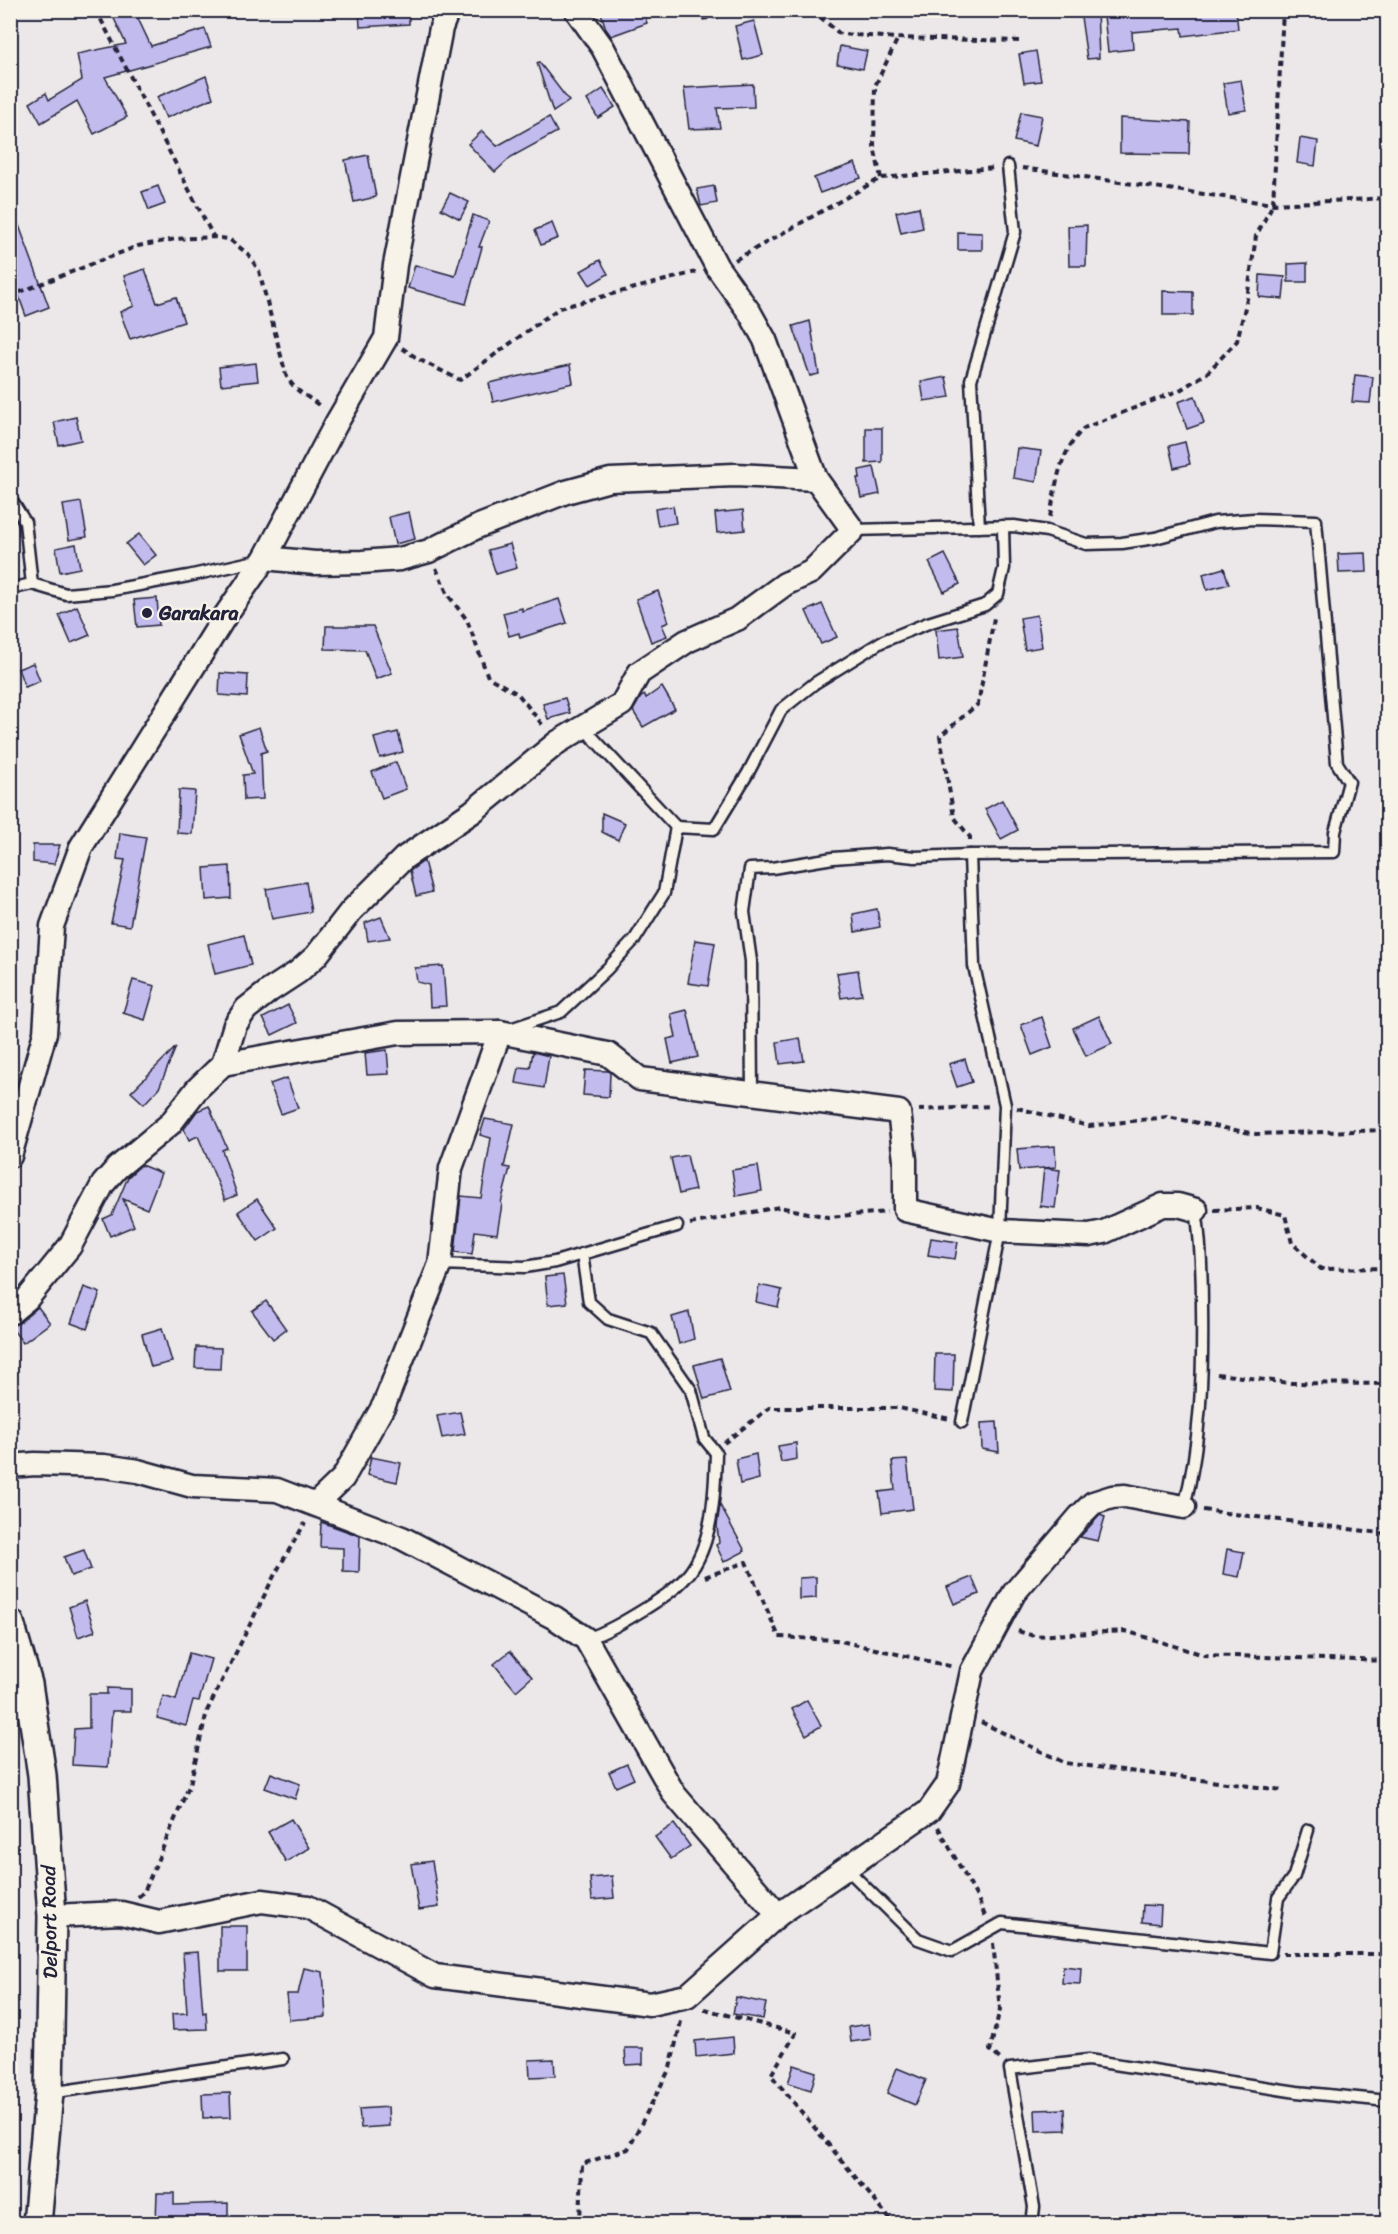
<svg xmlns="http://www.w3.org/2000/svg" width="1398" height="2234" font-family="Sriracha,sans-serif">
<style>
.building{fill:#c2bcee;stroke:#22223b;stroke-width:1.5}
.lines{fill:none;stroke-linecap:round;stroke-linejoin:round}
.service-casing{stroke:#22223b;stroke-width:15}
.minor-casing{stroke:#22223b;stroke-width:27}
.tertiary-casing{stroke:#22223b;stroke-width:32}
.path{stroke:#22223b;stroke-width:4;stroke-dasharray:6 4.5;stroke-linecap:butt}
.service{stroke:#f7f3e8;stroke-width:10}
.minor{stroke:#f7f3e8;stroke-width:22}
.tertiary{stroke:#f7f3e8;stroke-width:27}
.poi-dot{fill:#22223b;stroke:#f7f3e8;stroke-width:2}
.labels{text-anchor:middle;stroke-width:4.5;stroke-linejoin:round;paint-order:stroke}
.poi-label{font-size:20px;font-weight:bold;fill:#22223b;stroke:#f7f3e8;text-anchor:start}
.street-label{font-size:20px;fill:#22223b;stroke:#f7f3e8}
</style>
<rect width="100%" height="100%" fill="#ece8e9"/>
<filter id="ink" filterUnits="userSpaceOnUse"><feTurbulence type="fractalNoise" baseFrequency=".0167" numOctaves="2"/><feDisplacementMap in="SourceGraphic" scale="12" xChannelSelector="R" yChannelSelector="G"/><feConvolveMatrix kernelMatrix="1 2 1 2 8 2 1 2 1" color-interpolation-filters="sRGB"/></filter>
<g filter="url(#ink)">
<g class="building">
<path d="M110 10H134L151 46 205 29 211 47 105 77 127 117 94 134 77 101 41 123 30 103 46 93 49 100 82 80 77 54 126 44Z"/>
<path d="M359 10H409V24L360 27Z"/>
<path d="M600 10H643L647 23 611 36 606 29Z"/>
<path d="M1080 10H1097L1099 58 1087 59Z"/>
<path d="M1163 10H1236L1238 29 1183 36 1182 28 1132 32 1133 49 1108 52 1104 16Z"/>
<path d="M754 21 763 55 743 60 735 26Z"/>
<path d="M840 46 867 51 863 69 837 64Z"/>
<path d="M1036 51 1041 81 1024 83 1019 54Z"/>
<path d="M539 62 569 101 553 112 537 63Z"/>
<path d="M206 76 213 98 166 118 157 97Z"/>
<path d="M1241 80 1246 110 1228 113 1223 83Z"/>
<path d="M753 84 754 107 717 108 720 128 689 129 684 88Z"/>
<path d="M603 89 615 107 598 118 587 100Z"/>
<path d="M1021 112 1042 116 1036 146 1014 141Z"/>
<path d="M549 117 557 132 511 157 495 172 468 144 482 131 497 146Z"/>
<path d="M1120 118 1190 122 1189 154 1120 153Z"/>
<path d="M1300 138 1318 141 1315 166 1297 163Z"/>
<path d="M368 155 376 197 354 202 345 160Z"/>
<path d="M855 163 861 178 820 193 814 178Z"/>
<path d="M158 186 165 204 149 210 142 192Z"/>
<path d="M714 186 717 203 701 206 697 189Z"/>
<path d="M450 193 469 202 460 219 441 209Z"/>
<path d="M919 207 923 228 901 233 896 212Z"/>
<path d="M13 209 49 307 26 316 10 272V210Z"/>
<path d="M473 215 489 221 479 247H482L466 304 408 288 415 265 455 276Z"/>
<path d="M552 223 558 238 541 245 535 230Z"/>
<path d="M1087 225 1086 266H1069L1068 226Z"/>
<path d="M958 232 982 233V250H958Z"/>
<path d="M600 260 608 274 590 285 581 271Z"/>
<path d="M1307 263V282H1288V264Z"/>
<path d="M145 269 157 303 176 297 184 322 130 339 120 312 134 306 124 276Z"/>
<path d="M1260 275 1285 277 1283 299 1259 297Z"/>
<path d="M1163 291 1193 292V315H1163Z"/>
<path d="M810 321 819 374 810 376 793 326Z"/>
<path d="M256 363 258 381 221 385 219 367Z"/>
<path d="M570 365 573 383 493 402 489 383Z"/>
<path d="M1355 375 1373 377 1370 403 1352 402Z"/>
<path d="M946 377 950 397 924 401 921 382Z"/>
<path d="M1195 396 1204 423 1187 429 1178 402Z"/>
<path d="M76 417 81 440 59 445 54 422Z"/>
<path d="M866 428H882V462L866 463Z"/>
<path d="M1185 442 1190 464 1174 468 1169 446Z"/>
<path d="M1017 448 1041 451 1036 482 1013 478Z"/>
<path d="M874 467 880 494 861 498 857 478H860L859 470Z"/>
<path d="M81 502 87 537 69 540 63 505Z"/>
<path d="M673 506 676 523 658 526 655 509Z"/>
<path d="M743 510 745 530 717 533 715 513Z"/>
<path d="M409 512 415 539 395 544 389 517Z"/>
<path d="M139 534 156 555 143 565 126 544Z"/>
<path d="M76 544 80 568 60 572 56 548Z"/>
<path d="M510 544 517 568 496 574 488 550Z"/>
<path d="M1366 553 1367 572 1339 573 1338 554Z"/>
<path d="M945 554 960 584 944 592 929 562Z"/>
<path d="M1224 568 1229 584 1207 590 1203 574Z"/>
<path d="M658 591 669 622 662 625 667 636 651 642 636 599Z"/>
<path d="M157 598 159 625 137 627 134 600Z"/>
<path d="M559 599 567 623 520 638 519 633 509 636 503 613 522 608V611Z"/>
<path d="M822 604 837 637 821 644 806 611Z"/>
<path d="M77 606 90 635 71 643 59 615Z"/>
<path d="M1037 615 1042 647 1025 650 1020 618Z"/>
<path d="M326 626H373L392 673 376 679 365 650 325 649Z"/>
<path d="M958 627 963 657 939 660 936 630Z"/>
<path d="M33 663 40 681 25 687 18 669Z"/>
<path d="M220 673 248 675 247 697 219 695Z"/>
<path d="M662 687 675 709 643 727 633 711 641 697 645 695 646 698Z"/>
<path d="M565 698 570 713 548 719 543 704Z"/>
<path d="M259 727 267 751 261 753 263 799 244 800 243 775 253 774 239 734Z"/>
<path d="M398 732 403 752 380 758 374 738Z"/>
<path d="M396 762 406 789 382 798 372 772Z"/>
<path d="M179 790 195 791 192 834 177 833Z"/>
<path d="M1002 800 1018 830 1001 839 985 809Z"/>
<path d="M602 813 625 823 618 840 602 832Z"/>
<path d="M120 833 146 837 130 926 111 923 125 860 117 859Z"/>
<path d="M33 845H60L54 864 33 862Z"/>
<path d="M424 861 432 892 416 896 410 871Z"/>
<path d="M230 866 231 898 206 900 204 868Z"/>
<path d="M306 882 311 912 272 919 266 889Z"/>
<path d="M877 909 880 927 855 932 853 914Z"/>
<path d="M381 917 390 938 368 941 365 923Z"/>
<path d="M244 935 251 965 215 974 208 944Z"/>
<path d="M695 940 715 943 708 986 688 983Z"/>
<path d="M443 966 446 1006 430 1007 429 985 417 982 415 968Z"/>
<path d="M858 970 862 995 841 998 837 973Z"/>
<path d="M133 980 155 986 145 1020 123 1013Z"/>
<path d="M288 1005 297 1023 272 1035 263 1018Z"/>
<path d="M687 1010 698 1057 672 1063 667 1039 676 1037 671 1014Z"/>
<path d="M1099 1016 1112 1044 1086 1056 1073 1028Z"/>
<path d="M1042 1017 1052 1047 1032 1055 1021 1025Z"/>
<path d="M800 1038 804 1061 780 1064 777 1042Z"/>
<path d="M176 1047 159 1088 144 1104 131 1092Z"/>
<path d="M387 1050 389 1074 367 1075 365 1053Z"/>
<path d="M533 1052 549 1056 544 1088 516 1083 519 1067 530 1068Z"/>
<path d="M965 1059 972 1082 957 1087 949 1064Z"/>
<path d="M585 1070 608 1071 610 1073 609 1097 583 1095Z"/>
<path d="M287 1078 298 1108 281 1114 270 1084Z"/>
<path d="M209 1106 227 1148 222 1150 237 1195 225 1200 198 1136 189 1140 184 1129 197 1111Z"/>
<path d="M485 1119 514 1124 504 1167 510 1168 501 1203 502 1204 497 1234 475 1231 472 1254 455 1252 461 1196 481 1198 491 1138 480 1135Z"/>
<path d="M1055 1146 1056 1167 1019 1170 1017 1149Z"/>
<path d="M687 1155 695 1190 679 1194 671 1158Z"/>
<path d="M141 1165 161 1173 147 1209 123 1199 134 1226 110 1236 103 1219 112 1215 128 1177Z"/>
<path d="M758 1166 762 1191 736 1196 732 1170Z"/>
<path d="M1044 1168 1060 1170 1055 1208 1040 1206Z"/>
<path d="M257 1199 277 1228 258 1241 238 1212Z"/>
<path d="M931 1238 958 1242 955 1259 928 1255Z"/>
<path d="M563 1275 567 1303 548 1305 545 1277Z"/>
<path d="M759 1285 782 1290 778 1307 756 1302Z"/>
<path d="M84 1287 100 1293 87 1329 71 1323Z"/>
<path d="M266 1301 286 1329 273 1339 252 1311Z"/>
<path d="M38 1307 50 1323 23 1343 10 1326 19 1323Z"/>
<path d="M689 1312 694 1339 679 1344 672 1317Z"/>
<path d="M162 1328 172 1362 151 1367 142 1334Z"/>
<path d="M196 1347 221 1348 220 1369 195 1368Z"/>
<path d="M935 1354H954L953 1392 934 1391Z"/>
<path d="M720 1358 730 1392 704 1399 694 1365Z"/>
<path d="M460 1412 465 1434 442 1438 437 1416Z"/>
<path d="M997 1422 999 1452 982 1449 981 1423Z"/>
<path d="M796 1443 797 1459 781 1462 778 1446Z"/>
<path d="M756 1454 759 1479 740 1484 736 1459Z"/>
<path d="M371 1457 401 1463 397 1482 367 1475Z"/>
<path d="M907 1460 913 1509 882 1513 879 1492 895 1490 892 1461Z"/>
<path d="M720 1505 745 1551 724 1562 716 1545 719 1543 717 1526Z"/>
<path d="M1100 1515 1105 1517 1098 1541 1080 1537Z"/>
<path d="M321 1522 360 1536 359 1572 343 1571V1548L320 1547Z"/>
<path d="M1227 1549 1244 1552 1239 1577 1223 1574Z"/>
<path d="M84 1550 91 1569 71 1576 64 1557Z"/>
<path d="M816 1577V1598L799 1599V1578Z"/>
<path d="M972 1577 979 1594 954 1604 947 1587Z"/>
<path d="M85 1601 95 1631 78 1637 69 1607Z"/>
<path d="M510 1651 532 1677 516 1691 494 1664Z"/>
<path d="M189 1653 211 1659 199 1701 193 1700 186 1726 157 1718 163 1696 176 1700Z"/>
<path d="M107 1688 131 1689V1711H112L108 1767 72 1765 74 1729 89 1728V1694H107Z"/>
<path d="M807 1700 821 1726 806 1735 792 1709Z"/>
<path d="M627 1764 634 1779 616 1787 609 1772Z"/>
<path d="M271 1773 300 1784 295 1799 265 1788Z"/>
<path d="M291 1819 309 1848 286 1862 268 1832Z"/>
<path d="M674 1824 690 1846 671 1859 655 1837Z"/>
<path d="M432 1861 439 1907 419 1910 411 1864Z"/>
<path d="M612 1876 614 1898 592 1900 590 1878Z"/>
<path d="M1143 1905 1161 1906 1160 1924 1142 1922Z"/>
<rect x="220" y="1926" width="27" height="45"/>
<path d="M198 1952 203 2013 206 2012 207 2029 173 2030 172 2014 187 2013 183 1953Z"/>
<path d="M1063 1966 1081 1968 1080 1984 1062 1983Z"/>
<path d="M304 1968 323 1972 326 2017 289 2020 287 1994H298Z"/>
<path d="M736 1997 766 2003 763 2019 733 2014Z"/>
<path d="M869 2024 871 2039 851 2042 849 2027Z"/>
<path d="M733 2037 734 2053 696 2057 695 2041Z"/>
<path d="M625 2048H643V2064L626 2065Z"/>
<path d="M554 2059 555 2076 530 2077 529 2060Z"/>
<path d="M794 2065 816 2072 811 2090 788 2083Z"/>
<path d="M897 2068 926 2080 915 2105 887 2093Z"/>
<path d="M230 2093 231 2117 203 2118 202 2094Z"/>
<path d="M388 2107 389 2126 361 2128 359 2109Z"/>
<path d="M1065 2109 1066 2130 1036 2131 1035 2110Z"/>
<path d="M157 2193H174V2205L228 2203V2220L156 2221Z"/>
</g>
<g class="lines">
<g class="service-casing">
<g id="service">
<path d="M10 498 25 522 32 584"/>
<path d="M979 527 971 380 1015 232 1008 166"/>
<path d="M10 589 32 584 66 594 112 590 188 576 260 560"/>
<path d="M583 727 676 827"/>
<path d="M510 1029 561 1012 607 969 635 939 664 893 676 827 714 829 748 773 781 710 815 683 881 642 928 623 985 605 998 594 1004 568 1003 526"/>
<path d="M752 1094 751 961 744 912 750 869 772 868 833 858 887 854 915 857 970 855 1334 852 1335 832 1349 782 1337 763 1316 521 1254 519 1215 522 1155 538 1122 543 1086 544 1047 531 1014 526 853 530"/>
<path d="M582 1254 589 1302 608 1319 651 1333 691 1390 704 1438 716 1453C715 1491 713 1546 687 1576 675 1590 659 1600 643 1610 625 1621 607 1632 586 1639"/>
<path d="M440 1264 525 1267 555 1262 677 1226"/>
<path d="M962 1422 1000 1231 1005 1105 974 966 970 855"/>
<path d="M1184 1507C1201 1443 1203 1373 1202 1307 1202 1275 1201 1242 1196 1210"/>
<path d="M846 1868 918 1939 952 1951 1002 1923 1270 1953 1278 1898 1294 1876 1308 1830"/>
<path d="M49 2093 283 2059"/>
<path d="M1032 2224 1034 2207 1010 2069 1088 2060 1297 2092 1388 2101"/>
</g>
</g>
<g class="minor-casing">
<g id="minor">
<path d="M265 558 315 563 362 562 400 559 429 551 479 526 566 492 610 480 735 475 816 479"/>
<path d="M223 1064 398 1033 500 1032 608 1054 640 1079 899 1112 905 1160V1210L1000 1231 1089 1235 1104 1232 1163 1205H1178L1196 1210"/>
<path d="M10 1156 45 1033 52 926 81 847 225 616 265 558 337 422 386 338 395 265 441 28 448 10"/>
<path d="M10 1313 27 1299 70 1246 103 1184 117 1168 170 1124 197 1089 223 1064 235 1025 246 1009 269 991 298 972 316 956 351 911 404 858 472 812 558 742 622 704 639 673 687 641 737 619 785 584 811 572 853 530 816 479 765 340 750 313 717 267 603 48 576 10"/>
<path d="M10 1466 35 1464 104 1466 138 1471 192 1486 277 1490 402 1538 555 1618 586 1639 674 1794 778 1915"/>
<path d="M316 1504 343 1478 384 1405 440 1264 451 1168 500 1032"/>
<path d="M52 1916 121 1913 159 1922 262 1901 308 1907 435 1976 650 2004 687 1996 778 1915 929 1811 948 1784 972 1671 1014 1593 1080 1516 1093 1503 1112 1497 1125 1496 1184 1507"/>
</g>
</g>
<g class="tertiary-casing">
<path id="tertiary" d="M10 1623 28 1684 42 1775 52 1916 49 2093 37 2224"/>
</g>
<g class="path">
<path d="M96 10 213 236"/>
<path d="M699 10 701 19 762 10"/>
<path d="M812 10 840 34 898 38 1019 41"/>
<path d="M1022 168 1273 204 1388 198"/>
<path d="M881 178 874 147 875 86 898 38"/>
<path d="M735 260 881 178 994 168"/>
<path d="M10 296 138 246 176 239 213 237 229 239 248 254 259 271 286 375C297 395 307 394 322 408"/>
<path d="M402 348 420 360 460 380 559 308 696 272"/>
<path d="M1050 517C1056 484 1059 453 1084 428L1180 390 1207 373 1237 341 1247 299 1256 236 1273 204 1283 10"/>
<path d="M436 568 448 595 467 620 488 677 518 694 545 728"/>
<path d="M970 840V837L954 817 940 736 978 704 994 618"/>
<path d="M1017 1108 1089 1126 1167 1117 1256 1134 1388 1130"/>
<path d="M919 1110 992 1106"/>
<path d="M1214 1210 1257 1208 1285 1215 1292 1243 1321 1269 1388 1268"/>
<path d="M690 1224 779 1207 828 1217 887 1212"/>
<path d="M1217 1374 1290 1383 1388 1384"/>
<path d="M724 1443 769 1408H899L950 1419"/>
<path d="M1203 1510 1388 1534"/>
<path d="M705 1577 746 1562 779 1637 836 1640 954 1667"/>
<path d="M1018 1631 1034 1636 1125 1631 1204 1655 1388 1661"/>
<path d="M981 1722 1065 1763 1282 1790"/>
<path d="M938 1827 978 1899 985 1916"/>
<path d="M138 1897 144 1892 190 1784 207 1711 275 1574 305 1523"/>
<path d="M993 1943 1000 2009 990 2050 1000 2059"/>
<path d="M1283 1954H1388"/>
<path d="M704 2009 796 2033 771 2075 894 2224"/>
<path d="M580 2224 582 2164 628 2149 670 2068 682 2017"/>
</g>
<use href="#service" class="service"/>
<use href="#minor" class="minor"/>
<use href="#tertiary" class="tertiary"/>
</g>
</g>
<circle class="poi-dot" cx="147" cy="613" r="6"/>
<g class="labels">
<g class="poi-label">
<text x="159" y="620">Garakara</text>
</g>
<g class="street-label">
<text transform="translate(49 1922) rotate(-91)" y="7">Delport Road</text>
</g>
</g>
<rect width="1398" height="2234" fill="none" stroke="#f7f3e8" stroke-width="36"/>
<rect x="18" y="18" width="1362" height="2198" fill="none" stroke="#22223b" stroke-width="2" filter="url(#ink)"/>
</svg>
